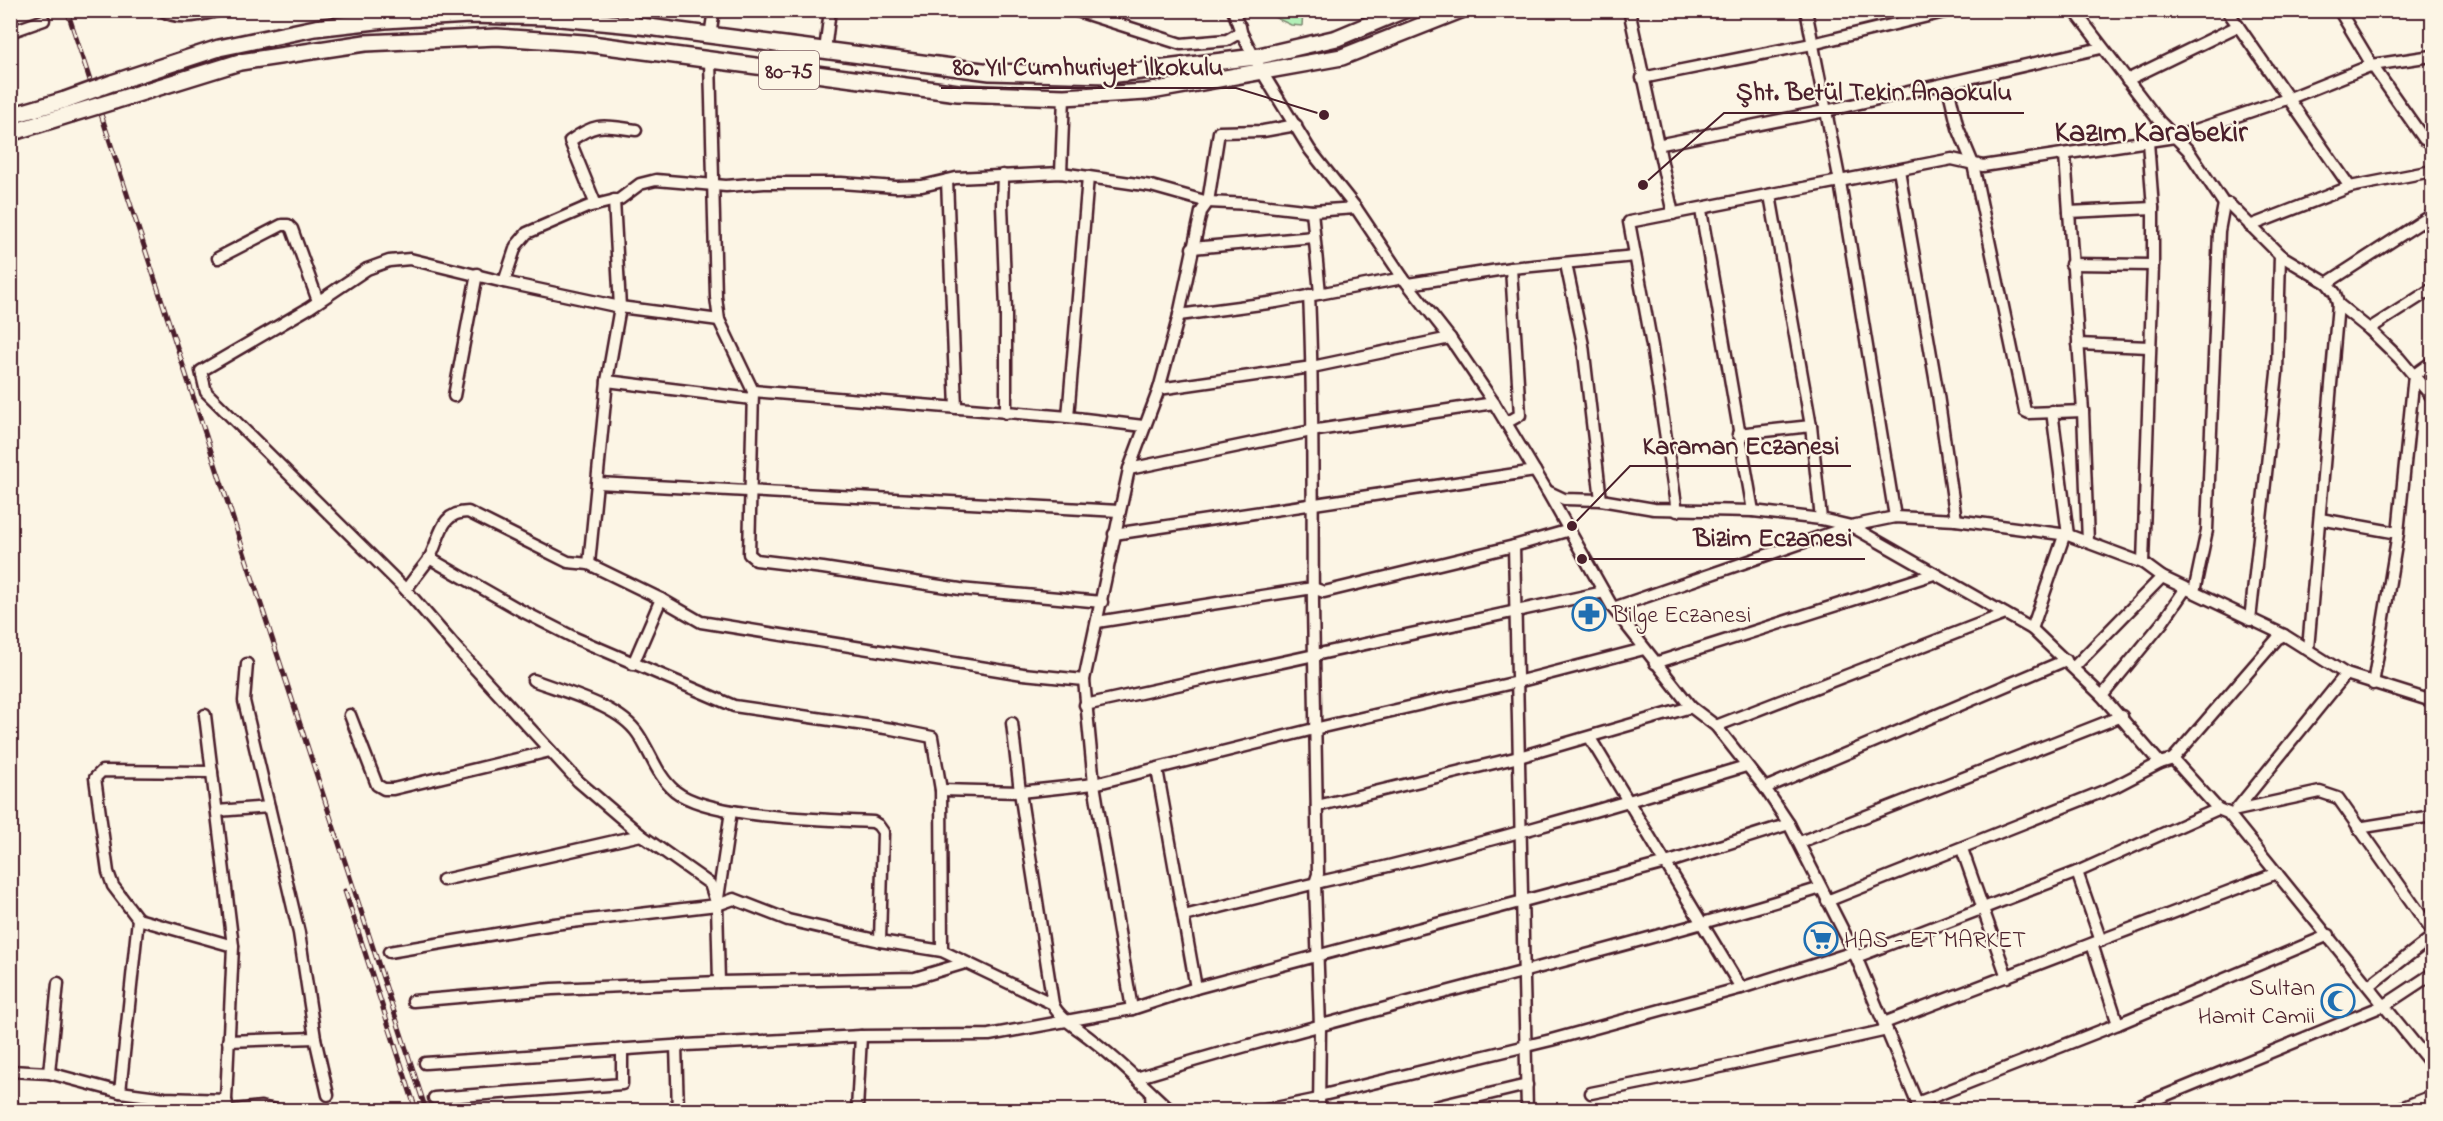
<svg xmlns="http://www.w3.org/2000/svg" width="2443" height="1121" font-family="'Indie Flower',sans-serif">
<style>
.green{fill:#b2f0b7;stroke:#7e8871;stroke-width:1.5}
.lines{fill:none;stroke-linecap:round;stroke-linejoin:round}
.minor-casing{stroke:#4a1f2b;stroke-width:15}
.highway-casing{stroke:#4a1f2b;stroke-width:20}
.minor{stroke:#fcf5e5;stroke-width:10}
.highway{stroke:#fcf5e5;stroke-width:15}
.rail-casing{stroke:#4a1f2b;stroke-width:5}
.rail{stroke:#fcf5e5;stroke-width:3;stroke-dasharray:9;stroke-linecap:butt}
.highway-bridge-casing{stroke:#4a1f2b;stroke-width:20;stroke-linecap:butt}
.highway-bridge{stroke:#fcf5e5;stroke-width:15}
.labels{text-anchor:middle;stroke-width:4.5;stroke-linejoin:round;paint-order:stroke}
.shield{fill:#fcf5e5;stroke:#7f5f63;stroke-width:1.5}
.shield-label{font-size:22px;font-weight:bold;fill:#4a1f2b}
.poi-label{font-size:24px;fill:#4a1f2b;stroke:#fcf5e5;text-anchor:start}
.district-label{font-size:30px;font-weight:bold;fill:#4a1f2b;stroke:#fcf5e5}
.leader{fill:none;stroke:#4a1f2b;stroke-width:2}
.callout-dot{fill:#4a1f2b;stroke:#fcf5e5;stroke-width:2}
.callout-label{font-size:26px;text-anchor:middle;font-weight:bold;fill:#4a1f2b;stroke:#fcf5e5;stroke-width:4.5;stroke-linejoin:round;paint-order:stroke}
</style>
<rect width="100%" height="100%" fill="#fcf5e5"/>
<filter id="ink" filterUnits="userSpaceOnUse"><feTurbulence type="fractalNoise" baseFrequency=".0167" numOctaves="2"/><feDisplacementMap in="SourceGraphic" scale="12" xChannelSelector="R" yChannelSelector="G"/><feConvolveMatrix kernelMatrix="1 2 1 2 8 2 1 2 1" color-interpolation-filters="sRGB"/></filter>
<g filter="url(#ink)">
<path class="green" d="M1261 11H1303L1302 26 1291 25Z"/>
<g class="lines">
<g class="minor-casing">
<g id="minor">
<path d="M162 10C179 22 203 14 221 10"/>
<path d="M631 10 633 25"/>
<path d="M1074 10 1181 44 1227 40 1241 32 1240 26"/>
<path d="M1233 10 1241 32 1262 72 1310 150 1356 208 1403 278 1450 338 1494 403 1547 491 1613 608 1691 707 1716 726 1765 788 1789 824 1854 952 1920 1110"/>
<path d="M1629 10 1673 214"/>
<path d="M1806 10 1840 182 1895 517"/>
<path d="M2074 10 2159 121 2188 150 2224 204H2229L2280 255 2327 283 2335 293 2338 304 2369 329 2399 358 2432 397"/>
<path d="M2227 10 2350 187"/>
<path d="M2339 10 2372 65 2424 139 2430 142 2432 148"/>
<path d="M10 32 44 20"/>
<path d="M710 36 714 10"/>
<path d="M825 51 830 10"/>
<path d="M710 60 716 297 719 320 753 391 749 554 756 560 823 568 960 589 1102 602"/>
<path d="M1642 78 1812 44 1953 10"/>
<path d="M2127 80 2238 26"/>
<path d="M1947 83 1958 128 1973 164 2025 411 2029 413 2083 411"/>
<path d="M1657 145 1825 111 2101 48"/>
<path d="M2065 155 2083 411 2088 542"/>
<path d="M1899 170 1938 395 1956 520"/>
<path d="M1061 173 1064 97"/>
<path d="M1003 175 1002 205 1006 310V413"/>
<path d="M947 180 956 408"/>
<path d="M1770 195 1811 426 1821 519"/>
<path d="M596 205 570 141C598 121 604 126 636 130"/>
<path d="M1701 210 1753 511"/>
<path d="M1312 211 1320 293"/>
<path d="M2069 212 2153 208"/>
<path d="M2250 226 2350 187 2432 171"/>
<path d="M1192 248 1314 237"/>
<path d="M218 258 282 225H288L292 229 318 301"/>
<path d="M1566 264 1583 345 1601 500"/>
<path d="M2071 264 2153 265"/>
<path d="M504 282 620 307 719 320"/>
<path d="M2327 283 2432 215"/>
<path d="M1408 284 1511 268 1635 256"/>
<path d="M1309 295C1314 398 1312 502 1313 605 1314 695 1317 784 1318 874L1315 883"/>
<path d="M1179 315 1276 302 1403 278"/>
<path d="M2369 329 2432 289"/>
<path d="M2078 344 2149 347"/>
<path d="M607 381 752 399"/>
<path d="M1159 389 1312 367 1450 338"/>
<path d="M753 391 1068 417 1143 426"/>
<path d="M454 396 477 274"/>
<path d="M2052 411 2068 535"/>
<path d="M1068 417 1088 177"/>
<path d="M1506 423 1520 415 1511 268"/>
<path d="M1738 434 1811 426"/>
<path d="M1129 469 1311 431 1494 403"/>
<path d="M598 483 1119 511"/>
<path d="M1547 491 1564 499 1601 500 1654 509 1753 511 1821 519 1851 526 1895 517 1956 520 2068 535 2143 563 2162 577 2284 635 2346 674 2432 701"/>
<path d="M1677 511 1652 346 1629 222 1952 159 1983 166 2175 137 2290 98 2372 65 2432 56"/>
<path d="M2320 519 2398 533"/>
<path d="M1114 534 1535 471"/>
<path d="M429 558 520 610 575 638 734 706 892 729 932 737 941 790 942 951"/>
<path d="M2143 563 2153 265V208L2148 142"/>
<path d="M589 564 607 381 620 307 614 200"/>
<path d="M406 590C413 579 422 569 429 559 441 538 439 512 468 512L568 562 589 564 661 599 701 622 1023 674 1084 680"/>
<path d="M2194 592 2207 530 2219 231 2224 204"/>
<path d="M1613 608 1851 526 2032 629 2102 696 2160 763 2173 759 2218 809 2228 813 2432 1065"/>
<path d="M2250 620 2277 373 2280 255"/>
<path d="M1097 622 1313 588 1324 592 1514 546"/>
<path d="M2032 629 2064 536"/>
<path d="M2308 649 2338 304"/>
<path d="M1655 663 1934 574"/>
<path d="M247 664 244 701 299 933 315 1038 328 1095"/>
<path d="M633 664 661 599"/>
<path d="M2074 667 2162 577"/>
<path d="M533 680C564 692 619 705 638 734 651 753 657 776 675 791 710 819 827 819 873 822L878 825 883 832 880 941"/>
<path d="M2373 684 2398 533 2414 375 2432 362"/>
<path d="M2102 696 2162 623 2186 588"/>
<path d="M1085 705 1604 592"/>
<path d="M205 715 233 946 226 1100 228 1110"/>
<path d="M350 715 377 785 384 789H393L550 751"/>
<path d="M1012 723 1020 792 1053 1004"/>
<path d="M1716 726 2005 614"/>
<path d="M1590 738 1741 988"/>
<path d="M2173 759 2277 639 2284 635"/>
<path d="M1157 769 1196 988"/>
<path d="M1765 788 2066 660"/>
<path d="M941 790 1020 792 1094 784 1314 729 1517 682 1644 649"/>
<path d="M1317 806 1519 757 1691 707"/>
<path d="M2236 810 2346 674"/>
<path d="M2237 810 2320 792 2338 798 2432 931"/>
<path d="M217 811 269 807"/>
<path d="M2358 828 2432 816"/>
<path d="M1800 842 2122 716"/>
<path d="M1962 849 2007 977"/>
<path d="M2077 872 2101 941"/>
<path d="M443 880 641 835"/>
<path d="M1827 901 2114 787 2160 763"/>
<path d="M1184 916 1320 882"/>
<path d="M138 919 233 946"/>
<path d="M2092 944 2118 1024"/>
<path d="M389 952 554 924 717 905"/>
<path d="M1856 957 2077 872 2218 809"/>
<path d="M719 982 717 905 731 811"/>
<path d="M2369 986 2432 937"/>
<path d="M413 1001 552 989 719 982 915 978 965 963"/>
<path d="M1132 1009 1094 784 1084 680 1129 469 1159 389 1179 315 1201 212 1208 202 1219 132 1263 131 1296 125"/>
<path d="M1884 1023 2277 873"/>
<path d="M228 1041 315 1038"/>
<path d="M676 1046 678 1110"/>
<path d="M425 1063 686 1045 861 1036 989 1035 1132 1009 1196 988 1666 863 1789 824"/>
<path d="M10 1071 49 1073 120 1092 165 1098 226 1100"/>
<path d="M49 1073 58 983"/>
<path d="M1136 1078C1363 1009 1595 958 1821 888"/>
<path d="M120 1092 138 919 113 886 108 872 95 778 102 771 212 772"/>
<path d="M1151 1093 1152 1110"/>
<path d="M1591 1093 1730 1065 1887 1030"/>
<path d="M1319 1096 1551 1040 1741 988 1854 952"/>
<path d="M10 1098 14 1110"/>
<path d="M434 1098 622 1084V1049"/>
<path d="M1917 1103 2118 1024 2329 935"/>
<path d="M233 1110 261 1107 276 1110"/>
<path d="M857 1110 861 1036"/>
<path d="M1170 1110C1140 1082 1112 1054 1079 1030 1070 1023 1057 1015 1053 1004L942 951 880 941 788 920 734 899 717 905 710 884 641 835 578 781 458 650 406 590 206 392 201 371 309 308 367 269 389 261 410 259 504 282 516 246 527 233 587 207 620 199 640 184 656 180 726 186 764 183H841L896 187 922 186 956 178 1061 173 1151 186 1208 202 1251 204 1312 211 1356 208"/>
<path d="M1266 1110 1319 1099"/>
<path d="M1319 1110 1320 1027 1315 883C1460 851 1604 809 1746 766"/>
<path d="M1422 1110 1527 1085"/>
<path d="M1527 1110 1514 546 1570 530"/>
<path d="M2130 1110 2385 1005 2432 974"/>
<path d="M2396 1110 2432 1096"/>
</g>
</g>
<g class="highway-casing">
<g id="highway">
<path d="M112 83 219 48 315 28 385 20 469 15 549 17 633 25 990 72 1109 75 1255 57 1337 38 1404 10"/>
<path d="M114 101 240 62 365 43 497 37 584 43 958 93 1064 97 1146 92 1342 57 1461 10"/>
<path d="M10 116 65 100"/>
<path d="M10 133 71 114"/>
</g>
</g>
<use href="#minor" class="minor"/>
<use href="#highway" class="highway"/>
<g class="rail-casing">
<g id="rail">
<path d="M67 10 426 1110"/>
<path d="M345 891 416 1110"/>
</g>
</g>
<use href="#rail" class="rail"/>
<g class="highway-bridge-casing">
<g id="highway-bridge">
<path d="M65 100 112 83"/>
<path d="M71 114 114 101"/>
</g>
</g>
<use href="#highway-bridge" class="highway-bridge"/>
</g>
</g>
<defs>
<g id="pharmacy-ring" transform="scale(1.725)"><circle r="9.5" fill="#fcf5e5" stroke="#1f6fb2" stroke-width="1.5"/><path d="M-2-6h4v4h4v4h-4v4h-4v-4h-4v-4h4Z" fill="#1f6fb2"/></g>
<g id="supermarket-ring" transform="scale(1.725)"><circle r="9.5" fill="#fcf5e5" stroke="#1f6fb2" stroke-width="1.5"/><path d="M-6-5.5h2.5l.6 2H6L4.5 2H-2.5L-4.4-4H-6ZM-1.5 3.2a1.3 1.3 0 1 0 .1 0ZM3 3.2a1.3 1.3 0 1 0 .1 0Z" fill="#1f6fb2"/></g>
<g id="mosque-ring" transform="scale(1.725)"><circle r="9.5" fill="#fcf5e5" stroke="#1f6fb2" stroke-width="1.5"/><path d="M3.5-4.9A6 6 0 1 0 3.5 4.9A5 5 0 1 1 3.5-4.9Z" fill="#1f6fb2"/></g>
</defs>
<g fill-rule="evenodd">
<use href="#pharmacy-ring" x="1589" y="614"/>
<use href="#supermarket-ring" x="1821" y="939"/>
<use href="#mosque-ring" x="2338" y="1001"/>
</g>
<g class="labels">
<rect class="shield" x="759" y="51" width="60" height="38" rx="4.5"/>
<g class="shield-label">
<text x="789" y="78">80-75</text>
</g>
<g class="poi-label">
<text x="1612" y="622">Bilge Eczanesi</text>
<text x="1844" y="947">HAS - ET MARKET</text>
<text x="2315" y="995" text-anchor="end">Sultan<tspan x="2315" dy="28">Hamit Camii</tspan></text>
</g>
<g class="district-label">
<text x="2151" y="141">Kazım Karabekir</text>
</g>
</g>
<path class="leader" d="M1324 115L1236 88H941M1643 185L1724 113H2024M1572 526L1630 466H1851M1582 559L1682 559H1865"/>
<g class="callout-dot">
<circle cx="1324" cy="115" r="6"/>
<circle cx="1643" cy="185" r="6"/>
<circle cx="1572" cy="526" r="6"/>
<circle cx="1582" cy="559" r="6"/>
</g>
<g class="callout-label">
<text x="1088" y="75">80. Yıl Cumhuriyet İlkokulu</text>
<text x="1874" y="100">Şht. Betül Tekin Anaokulu</text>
<text x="1741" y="454">Karaman Eczanesi</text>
<text x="1773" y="546">Bizim Eczanesi</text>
</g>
<rect width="2443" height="1121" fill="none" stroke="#fcf5e5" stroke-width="36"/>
<rect x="18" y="18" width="2407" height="1085" fill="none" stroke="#4a1f2b" stroke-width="2" filter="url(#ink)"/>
</svg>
